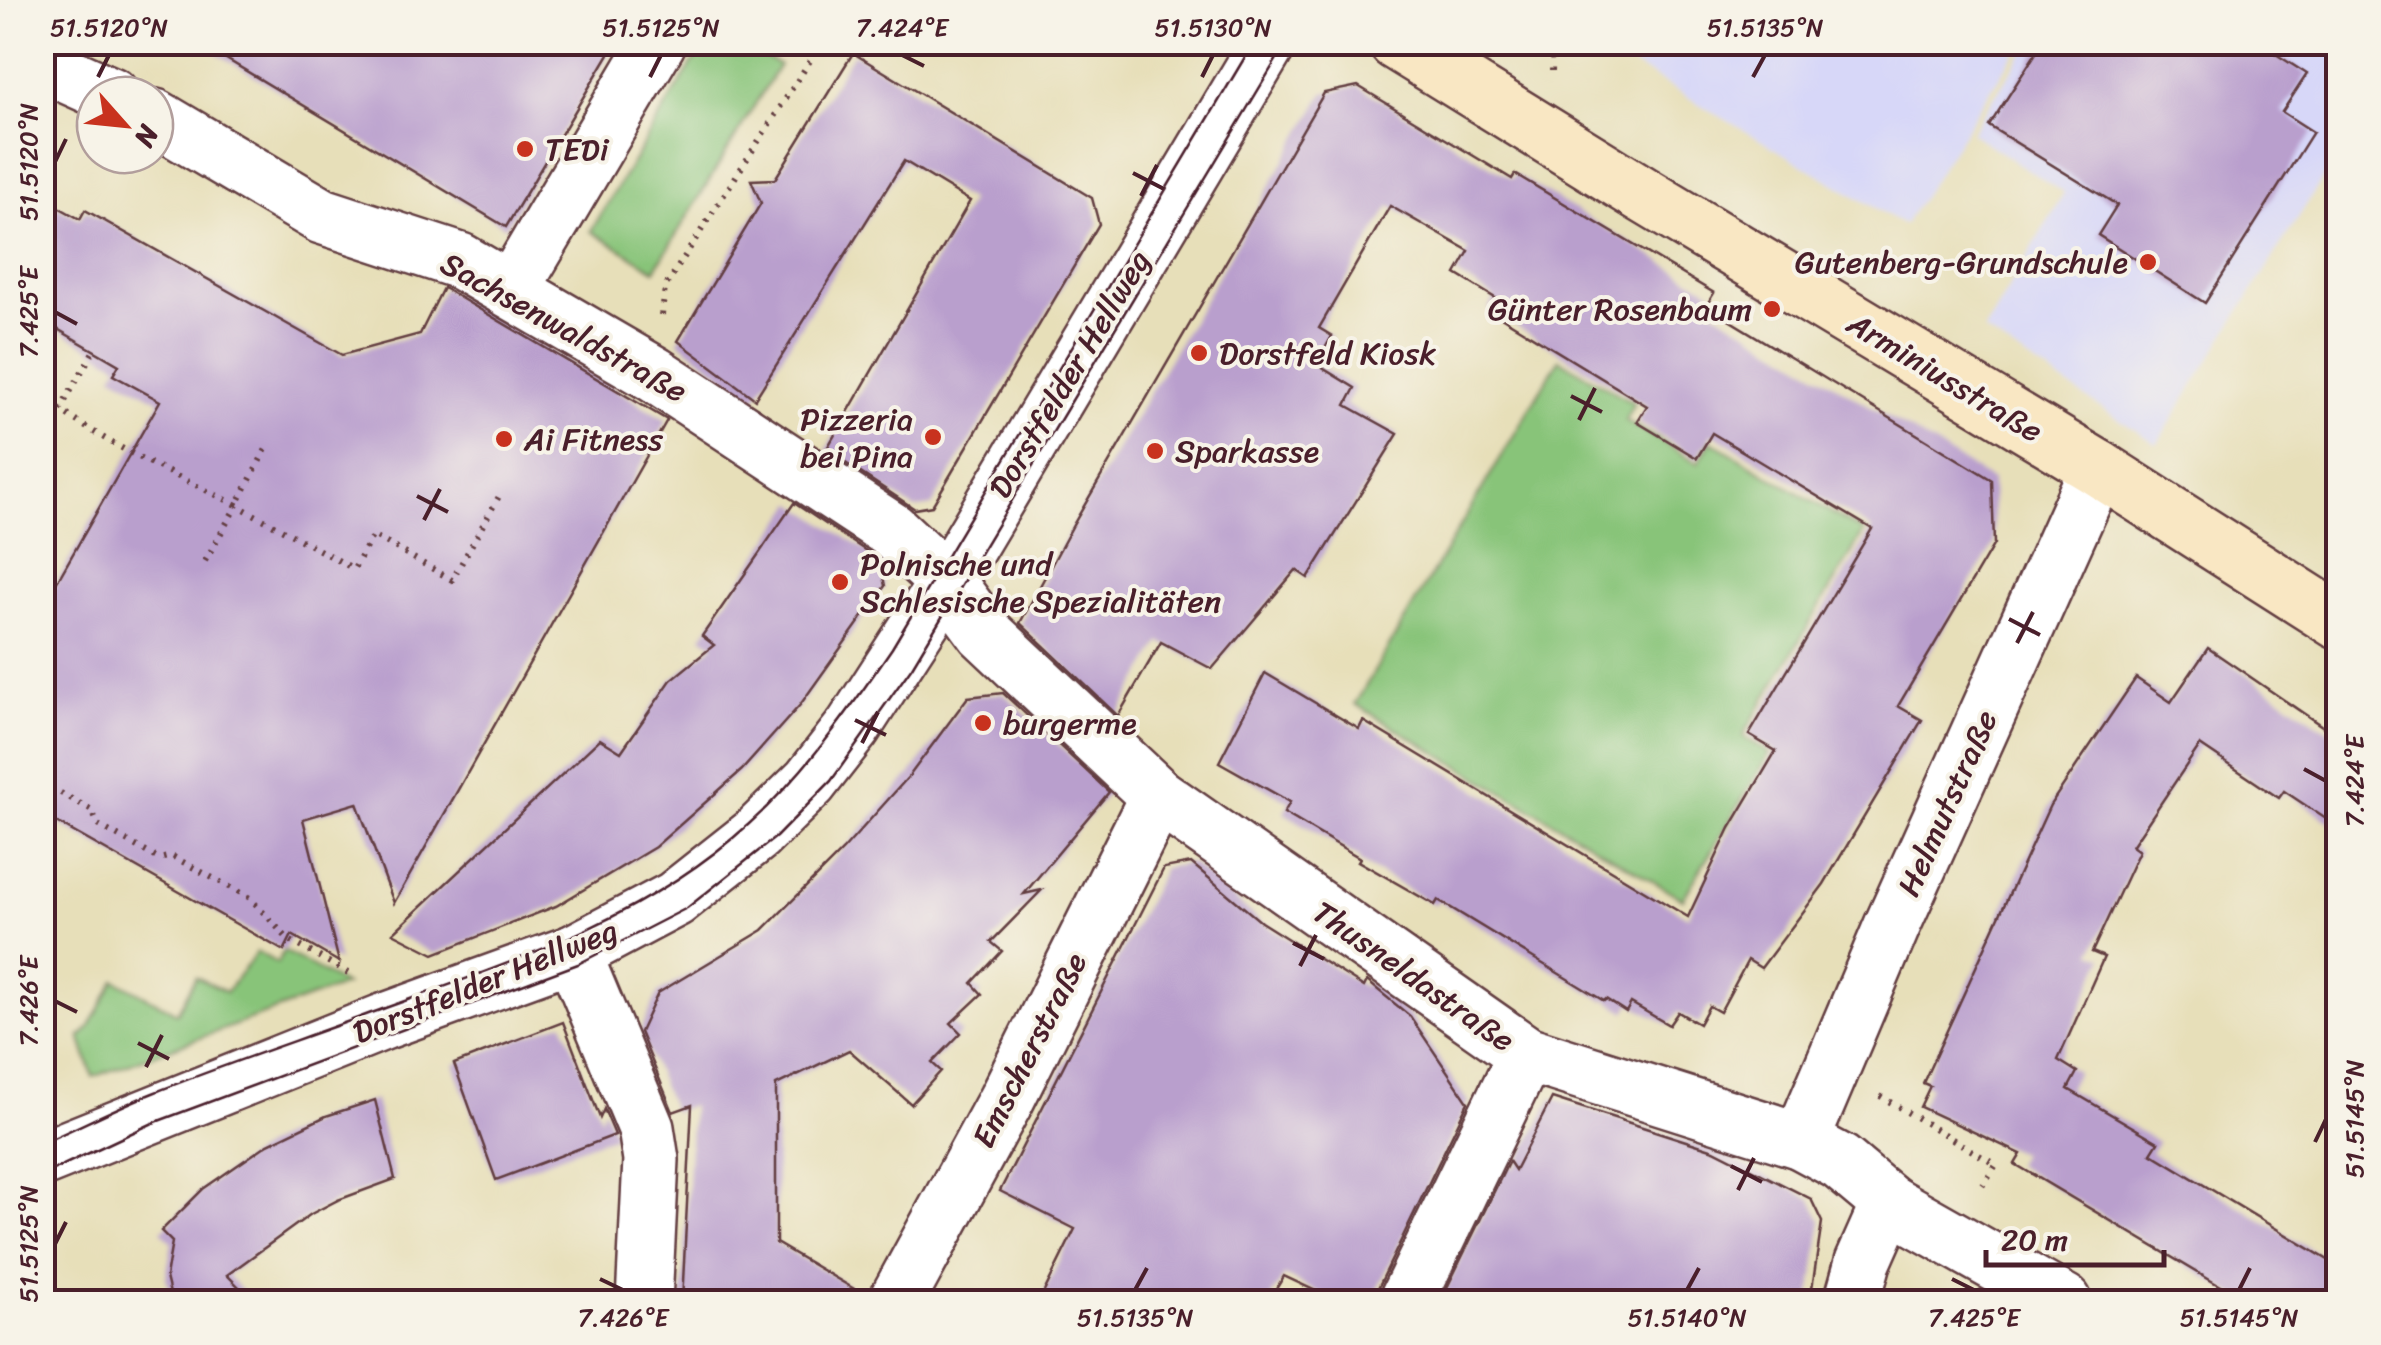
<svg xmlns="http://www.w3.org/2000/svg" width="2381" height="1345" font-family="Sriracha,sans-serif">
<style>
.built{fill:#d7d7f8}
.green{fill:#88c479;stroke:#697252;stroke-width:2.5}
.building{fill:#b99fcd}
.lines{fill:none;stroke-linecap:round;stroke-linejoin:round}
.minor-casing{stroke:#623c40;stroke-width:60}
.secondary-casing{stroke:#623c40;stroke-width:60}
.path{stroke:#623c40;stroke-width:6;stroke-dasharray:2.5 8;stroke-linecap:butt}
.minor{stroke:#fff;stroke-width:55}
.secondary{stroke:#f9e7c3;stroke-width:55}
.tram{stroke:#4a1f2b;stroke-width:2.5}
.ticks{fill:none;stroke:#4a1f2b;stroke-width:4}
.poi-dot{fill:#c8321e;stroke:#f7f3e8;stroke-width:4}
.labels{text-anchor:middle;stroke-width:8;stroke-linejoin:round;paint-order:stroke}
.poi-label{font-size:32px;fill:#4a1f2b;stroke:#f7f3e8;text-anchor:start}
.street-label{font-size:32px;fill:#4a1f2b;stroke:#f7f3e8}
.neatline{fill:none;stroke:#4a1f2b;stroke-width:4}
.ticks-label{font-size:25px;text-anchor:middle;fill:#4a1f2b}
</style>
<rect width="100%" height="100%" fill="#f7f3e8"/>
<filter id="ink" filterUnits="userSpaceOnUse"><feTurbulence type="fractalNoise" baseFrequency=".01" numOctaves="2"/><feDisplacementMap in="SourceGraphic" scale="20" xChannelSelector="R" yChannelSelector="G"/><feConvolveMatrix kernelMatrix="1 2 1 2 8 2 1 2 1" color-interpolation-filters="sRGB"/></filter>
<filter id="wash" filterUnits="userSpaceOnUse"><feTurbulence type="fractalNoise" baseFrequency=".0048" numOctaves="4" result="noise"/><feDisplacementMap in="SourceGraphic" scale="40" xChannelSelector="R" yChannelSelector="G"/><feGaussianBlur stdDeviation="2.25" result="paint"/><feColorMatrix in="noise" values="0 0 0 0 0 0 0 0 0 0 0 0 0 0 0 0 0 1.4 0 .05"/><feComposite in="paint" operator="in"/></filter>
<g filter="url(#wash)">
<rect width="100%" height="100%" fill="#e7dfb9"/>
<g class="built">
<path d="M1596 43 2021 42V43L1904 225Z"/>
<path d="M2029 43H2338V154L2157 444 1984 331 2064 193 1971 133Z"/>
</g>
<g class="green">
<path d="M705 42 742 43 779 65 655 270 591 231Z"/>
<path d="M1559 359 1634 403 1625 420 1698 463 1711 441 1864 532 1743 736 1770 753 1683 899 1355 704Z"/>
<path d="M284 951 345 985 93 1077 80 1037 88 1030 115 980 177 1013 196 977 226 992 257 952 277 963Z"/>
</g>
<g id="blocks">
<g class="building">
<path d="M198 42H616L506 227Z"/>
<path d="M2043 42H2257L2307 74 2282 112 2313 132 2205 303 2098 235 2117 205 1989 126Z"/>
<path d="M853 53 1092 198 1099 224 932 506 915 509 826 450 970 201 904 161 755 399 678 341 761 203 751 180 775 179Z"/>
<path d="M1358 86 1512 179 1515 174 1714 293 1706 306 1992 480 1994 544 1898 706 1922 720 1824 884 1761 968 1748 960 1720 1012 1709 1006 1699 1024 1678 1012 1669 1025 1631 1003 1626 1012 1606 999 1604 1001 1438 900 1435 905 1358 861 1360 858 1284 813 1290 802 1219 762 1265 673 1359 729 1363 721 1688 917 1730 828 1776 751 1749 735 1872 529 1712 433 1697 458 1637 422 1647 406 1488 309 1495 298 1456 274 1469 251 1390 206 1319 328 1332 336 1316 364 1355 388 1346 405 1398 434 1308 578 1296 570 1212 669 1161 642 1118 716 1020 623 1073 525 1324 93Z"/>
<path d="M42 198 80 219 85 210 342 355 420 334 443 288 447 290 667 420 394 903 357 803 303 819 339 962 292 935 284 951 42 814V608L160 401 113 375 119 365 42 320Z"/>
<path d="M794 503 872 555 880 562 885 586 800 705 742 770 655 847 556 906 434 954 393 933 600 739 621 752 671 680 714 645 702 636Z"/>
<path d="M2208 648 2338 737V827L2284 791 2279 798 2200 745 2132 846 2139 851 2092 952 2104 957 2058 1060 2077 1072 2068 1089 2158 1142 2151 1153 2338 1266V1302H2247L2015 1164 2021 1154 1920 1107 1930 1086 1923 1083 2050 805 2136 678 2171 702Z"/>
<path d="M1003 693 1109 792 1024 894 1042 890 991 942 1002 951 972 983 982 994 951 1023 961 1033 932 1063 941 1071 911 1104 849 1050 776 1085V1243L866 1296 865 1302H682L692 1105 673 1112 640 1032 658 993 763 930 843 850 910 775 968 697Z"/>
<path d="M1191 863 1261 922 1364 987 1367 981 1410 1016 1468 1102 1378 1288 1375 1302H1339L1284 1276 1268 1302H1039L1075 1229 1000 1191 1164 868Z"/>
<path d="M563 1022 600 1118 604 1109 615 1135 496 1180 454 1064Z"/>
<path d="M1552 1098 1714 1150 1811 1199 1822 1222 1810 1302H1440L1509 1161 1515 1170Z"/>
<path d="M375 1100 395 1179 338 1200 311 1214 227 1275 254 1302H172L166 1277 172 1242 161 1231 203 1189 268 1144 326 1116Z"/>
</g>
</g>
</g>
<g filter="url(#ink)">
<use href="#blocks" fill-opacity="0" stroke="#623c40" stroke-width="2.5"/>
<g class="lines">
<g class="minor-casing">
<g id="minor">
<path d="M42 64 111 95"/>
<path d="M155 117 322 216 460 261 654 374 891 530 947 582 984 632 1158 796 1526 1054 1801 1141 1840 1162 1889 1203 2064 1302"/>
<path d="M511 290 658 42"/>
<path d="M573 953 646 1128 651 1160 644 1302"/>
<path d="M1801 1141 1892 926 2098 468"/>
<path d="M42 1159 383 1022 573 953 675 899 756 835 810 782 853 727 947 582 1269 42"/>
<path d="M896 1302 1006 1100 1158 796"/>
<path d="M1406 1302 1526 1054"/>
<path d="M1852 1302 1863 1262 1889 1203"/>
</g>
</g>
<g class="secondary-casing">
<path id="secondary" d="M1396 42 1642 194 2098 468 2338 621"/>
</g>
<g class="path">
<path d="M1552 71 1553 42"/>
<path d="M662 315 665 287 822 42"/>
<path d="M42 396C101 443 169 472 237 505L266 449"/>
<path d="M60 410 94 350"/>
<path d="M205 561 237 505 354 569 373 535 452 580 502 491"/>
<path d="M42 783 92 810 98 825 159 859 172 856 250 898 289 940 348 973"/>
<path d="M1880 1096 1996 1165 1983 1185"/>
</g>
<use href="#minor" class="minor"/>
<use href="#secondary" class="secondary"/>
<g class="tram">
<path d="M42 1143C79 1127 115 1108 153 1093 223 1065 295 1041 366 1015 500 966 641 923 749 824 805 773 849 711 892 648L1254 42"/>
<path d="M42 1175 153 1123 578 964 687 908 776 837 831 781 912 667 1287 42"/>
</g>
</g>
</g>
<path class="ticks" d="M902 55 924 66M98 77 109 55M650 77 661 55M1202 77 1213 55M1753 77 1765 55M55 162 66 139M1133 173 1164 189M1141 196 1157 165M55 312 77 324M1571 396 1602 412M1579 420 1595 388M417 496 448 512M424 520 440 489M2009 619 2040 635M2017 643 2033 612M855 720 886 735M862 743 878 712M2304 769 2326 781M1293 943 1324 959M1300 966 1316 935M55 1001 77 1012M138 1043 169 1059M146 1067 162 1035M2315 1142 2326 1119M1731 1166 1762 1182M1738 1190 1754 1158M55 1244 66 1222M600 1279 623 1290M1952 1279 1974 1290M1135 1290 1147 1268M1687 1290 1699 1268M2239 1290 2250 1268"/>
<g class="poi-dot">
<circle cx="525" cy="149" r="10"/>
<circle cx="2148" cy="262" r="10"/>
<circle cx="1772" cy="309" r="10"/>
<circle cx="1199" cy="353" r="10"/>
<circle cx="933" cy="437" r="10"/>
<circle cx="504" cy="439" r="10"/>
<circle cx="1155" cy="451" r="10"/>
<circle cx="840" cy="582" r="10"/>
<circle cx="983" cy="723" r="10"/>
</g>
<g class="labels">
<g class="poi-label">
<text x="545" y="160">TEDi</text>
<text x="2128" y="273" text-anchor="end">Gutenberg-Grundschule</text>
<text x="1752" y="320" text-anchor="end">Günter Rosenbaum</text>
<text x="1219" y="364">Dorstfeld Kiosk</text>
<text x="913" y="430" text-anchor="end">Pizzeria<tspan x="913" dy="37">bei Pina</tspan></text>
<text x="524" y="450">Ai Fitness</text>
<text x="1175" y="462">Sparkasse</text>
<text x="860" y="575">Polnische und<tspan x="860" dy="37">Schlesische Spezialitäten</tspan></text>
<text x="1003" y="734">burgerme</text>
</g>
<g class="street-label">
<text transform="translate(564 327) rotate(29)" y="11">Sachsenwaldstraße</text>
<text transform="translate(1069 374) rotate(-59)" y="11">Dorstfelder Hellweg</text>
<text transform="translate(1945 377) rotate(31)" y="11">Arminiusstraße</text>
<text transform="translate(1947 803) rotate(-66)" y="11">Helmutstraße</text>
<text transform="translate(1414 976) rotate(35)" y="11">Thusneldastraße</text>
<text transform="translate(485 981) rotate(-22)" y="11">Dorstfelder Hellweg</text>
<text transform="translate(1029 1050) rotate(-63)" y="11">Emscherstraße</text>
</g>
</g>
<rect width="2381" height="1345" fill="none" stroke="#f7f3e8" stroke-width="110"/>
<g transform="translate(125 125) rotate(117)"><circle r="48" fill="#f7f3e8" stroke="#b29e9c" stroke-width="2.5"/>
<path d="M0-8L18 38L0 25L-18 38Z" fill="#c8321e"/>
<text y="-15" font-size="28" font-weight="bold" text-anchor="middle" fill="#4a1f2b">N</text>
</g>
<path d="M1986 1250v15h178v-15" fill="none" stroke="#4a1f2b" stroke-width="5"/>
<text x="2001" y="1250" font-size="30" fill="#4a1f2b" stroke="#f7f3e8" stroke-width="8" paint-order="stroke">20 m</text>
<rect x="55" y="55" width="2271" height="1235" class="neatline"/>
<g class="ticks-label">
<text x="109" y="36">51.5120°N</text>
<text x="661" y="36">51.5125°N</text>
<text x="902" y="36">7.424°E</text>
<text x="1213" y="36">51.5130°N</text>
<text x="1765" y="36">51.5135°N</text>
<text transform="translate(28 162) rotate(-90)" y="9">51.5120°N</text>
<text transform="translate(28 312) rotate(-90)" y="9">7.425°E</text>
<text transform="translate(2354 781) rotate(-90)" y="9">7.424°E</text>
<text transform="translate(28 1001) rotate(-90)" y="9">7.426°E</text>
<text transform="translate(2354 1119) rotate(-90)" y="9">51.5145°N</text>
<text transform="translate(28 1244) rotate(-90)" y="9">51.5125°N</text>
<text x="623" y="1326">7.426°E</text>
<text x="1135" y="1326">51.5135°N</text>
<text x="1687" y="1326">51.5140°N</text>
<text x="1974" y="1326">7.425°E</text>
<text x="2239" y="1326">51.5145°N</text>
</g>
</svg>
